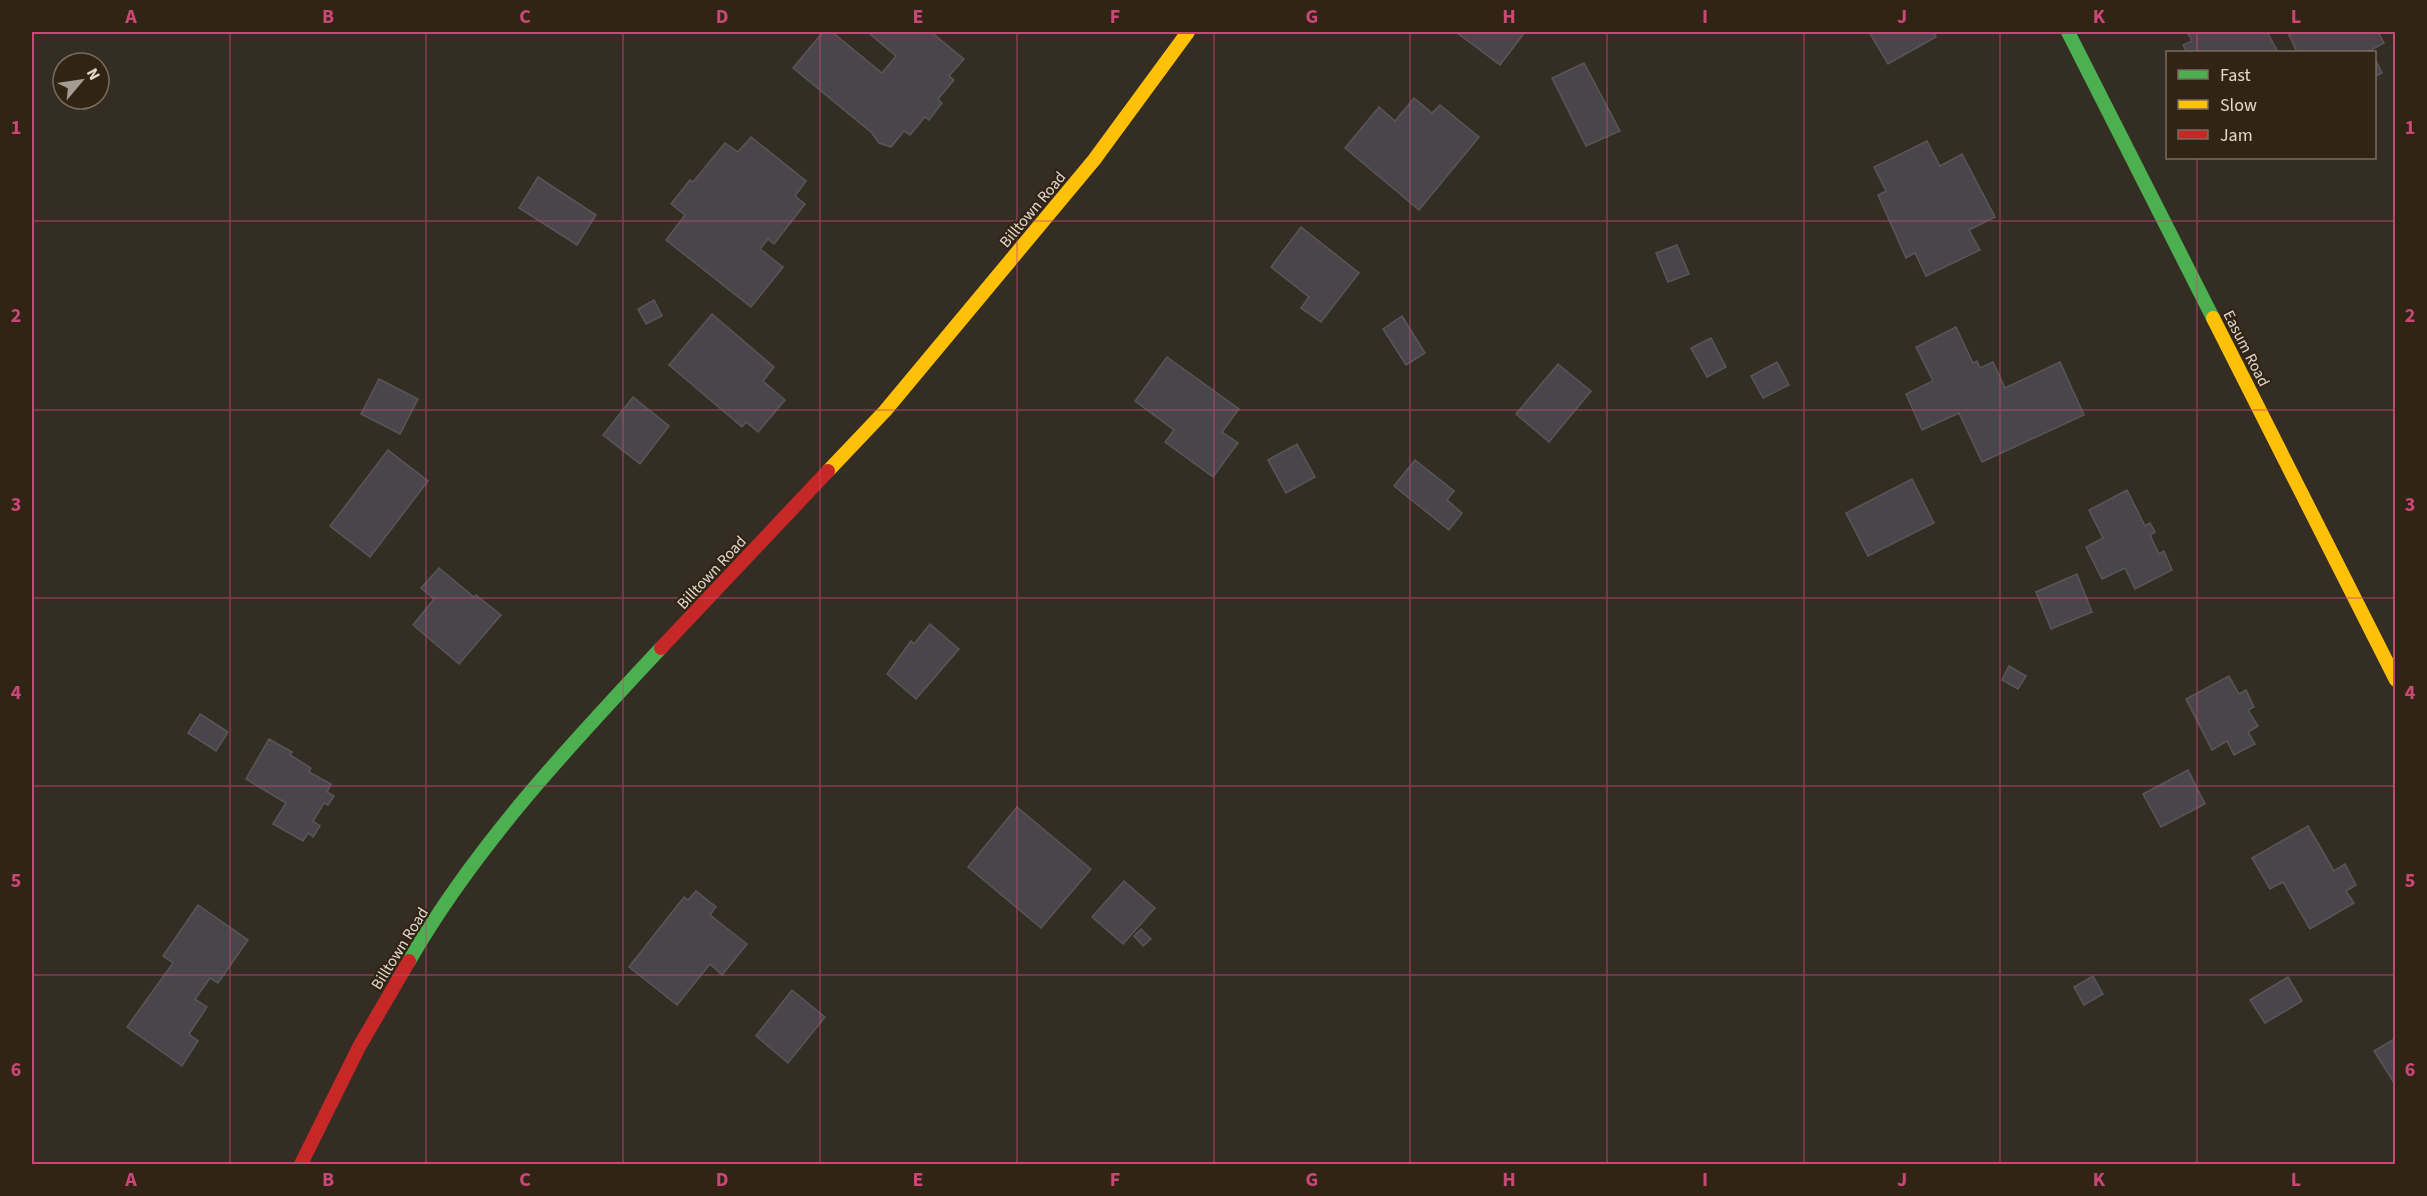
<svg xmlns="http://www.w3.org/2000/svg" width="2427" height="1196" font-family="'Source Sans 3',sans-serif">
<style>
.building{fill:#48464a;stroke:#595657;stroke-width:1.5}
.lines{fill:none;stroke-linecap:round;stroke-linejoin:round}
.fast{stroke:#4caf50;stroke-width:14}
.slow{stroke:#ffc107;stroke-width:14}
.jam{stroke:#c62828;stroke-width:14}
.grid{fill:none;stroke:#ca4878;stroke-width:1.5;stroke-opacity:0.55}
.labels{text-anchor:middle;stroke-width:4.5;stroke-linejoin:round;paint-order:stroke}
.street-label{font-size:16px;fill:#e1d8ce;stroke:#312414}
.neatline{fill:none;stroke:#ca4878;stroke-width:2}
.grid-label{font-size:20px;text-anchor:middle;font-weight:bold;fill:#ca4878}
</style>
<rect width="100%" height="100%" fill="#342d24"/>
<g class="building">
<path d="M823 32H832L882 73 896 56 870 34 872 32H931L964 59 949 76 954 80 938 99 942 103 929 120 925 117 910 135 904 131 891 147 879 143 872 133 793 68Z"/>
<path d="M1456 32H1525L1500 65Z"/>
<path d="M1869 32H1934L1936 37 1888 64Z"/>
<path d="M2187 32H2267L2278 52H2187L2183 45 2192 41Z"/>
<path d="M2296 32H2378L2384 43 2371 50 2372 52H2297L2289 35Z"/>
<path d="M2374 57 2382 73 2374 77Z"/>
<path d="M1584 63 1620 131 1586 146 1552 78Z"/>
<path d="M1414 98 1432 113 1440 105 1479 137 1419 210 1345 148 1379 107 1395 121Z"/>
<path d="M751 137 806 181 795 196 805 204 774 244 768 239 760 249 783 267 751 307 666 240 685 215 671 204 690 180 693 182 725 143 738 152Z"/>
<path d="M1927 141 1940 166 1962 154 1995 217 1969 230 1980 250 1926 276 1915 253 1906 258 1878 195 1886 191 1874 167Z"/>
<path d="M538 177 596 215 577 245 519 208Z"/>
<path d="M1301 227 1359 273 1321 322 1301 308 1309 297 1271 267Z"/>
<path d="M1677 245 1689 274 1668 282 1656 253Z"/>
<path d="M654 300 662 316 646 324 638 309Z"/>
<path d="M712 314 774 367 763 381 785 400 758 432 746 422 742 427 669 365Z"/>
<path d="M1402 316 1425 353 1406 365 1383 329Z"/>
<path d="M1956 327 1973 363 1977 361 1980 368 1993 362 2005 388 2060 362 2084 415 1982 462 1959 413 1922 430 1906 394 1933 381 1916 347Z"/>
<path d="M1711 338 1726 367 1707 377 1691 348Z"/>
<path d="M1167 357 1239 409 1222 432 1238 443 1213 477 1165 442 1174 430 1135 401Z"/>
<path d="M1777 362 1789 385 1763 398 1751 376Z"/>
<path d="M1558 364 1591 391 1549 442 1516 414Z"/>
<path d="M379 379 418 399 400 434 361 414Z"/>
<path d="M633 397 669 426 640 464 603 435Z"/>
<path d="M1297 444 1315 477 1286 493 1268 460Z"/>
<path d="M388 450 428 481 370 557 330 526Z"/>
<path d="M1415 460 1454 491 1447 500 1462 513 1449 530 1394 486Z"/>
<path d="M1912 479 1934 523 1868 556 1846 513Z"/>
<path d="M2127 490 2145 526 2150 523 2155 532 2150 535 2159 554 2164 551 2172 570 2135 589 2125 568 2102 579 2086 547 2103 538 2089 510Z"/>
<path d="M439 568 474 597 476 595 501 615 459 664 413 625 434 599 421 588Z"/>
<path d="M2077 574 2092 612 2051 629 2036 592Z"/>
<path d="M930 624 959 649 916 699 887 674 911 641 914 644Z"/>
<path d="M2009 666 2026 676 2018 689 2002 680Z"/>
<path d="M2229 676 2239 694 2246 690 2254 707 2248 710 2258 726 2248 732 2255 744 2234 755 2227 741 2212 750 2186 699Z"/>
<path d="M200 714 228 732 216 751 188 733Z"/>
<path d="M269 739 292 752 290 755 311 768 309 772 331 784 327 792 334 796 328 805 324 803 313 821 320 826 313 837 308 833 303 841 273 824 286 803 246 779Z"/>
<path d="M2188 770 2205 804 2161 827 2143 794Z"/>
<path d="M1017 807 1091 869 1041 928 968 867Z"/>
<path d="M2308 826 2334 871 2345 864 2356 885 2346 891 2354 903 2310 929 2283 882 2270 889 2252 858Z"/>
<path d="M1124 881 1155 908 1123 944 1092 917Z"/>
<path d="M696 891 716 907 710 915 747 944 722 975 710 964 677 1005 629 967 684 897 688 900Z"/>
<path d="M198 905 248 940 218 983 210 978 195 999 207 1007 189 1034 198 1041 182 1066 127 1027 173 963 163 956Z"/>
<path d="M1141 929 1151 939 1143 946 1134 936Z"/>
<path d="M2093 976 2103 994 2084 1005 2074 987Z"/>
<path d="M2288 977 2302 1001 2265 1023 2250 1000Z"/>
<path d="M792 990 825 1017 788 1063 756 1036Z"/>
<path d="M2396 1038V1086L2374 1051Z"/>
</g>
<g class="lines">
<g class="fast">
<path d="M2068 32 2213 318"/>
<path d="M409 961C476 845 570 745 661 648"/>
</g>
<g class="slow">
<path d="M2213 318 2396 680"/>
<path d="M828 471 885 411 1094 160 1188 32"/>
</g>
<g class="jam">
<path d="M661 648 828 471"/>
<path d="M301 1164 359 1047 409 961"/>
</g>
</g>
<path class="grid" d="M230 32V1164M426 32V1164M623 32V1164M820 32V1164M1017 32V1164M1214 32V1164M1410 32V1164M1607 32V1164M1804 32V1164M2000 32V1164M2197 32V52M2197 158V1164M32 221H2396M32 410H2396M32 598H2396M32 786H2396M32 975H2396"/>
<g class="labels">
<g class="street-label">
<text transform="translate(1032 209) rotate(-50)" y="6">Billtown Road</text>
<text transform="translate(2247 348) rotate(63)" y="6">Easum Road</text>
<text transform="translate(711 572) rotate(-47)" y="6">Billtown Road</text>
<text transform="translate(399 948) rotate(-58)" y="6">Billtown Road</text>
</g>
</g>
<rect width="2427" height="1196" fill="none" stroke="#312414" stroke-width="66"/>
<rect x="2166" y="51" width="210" height="108" fill="#312414" stroke="#776c5e" stroke-width="1.5"/>
<rect x="2178" y="70" width="30" height="9" fill="#4caf50" stroke="#776c5e" stroke-width="1.5"/>
<text x="2220" y="81" font-size="18" fill="#e1d8ce">Fast</text>
<rect x="2178" y="100" width="30" height="9" fill="#ffc107" stroke="#776c5e" stroke-width="1.5"/>
<text x="2220" y="111" font-size="18" fill="#e1d8ce">Slow</text>
<rect x="2178" y="130" width="30" height="9" fill="#c62828" stroke="#776c5e" stroke-width="1.5"/>
<text x="2220" y="141" font-size="18" fill="#e1d8ce">Jam</text>
<g transform="translate(81 81) rotate(61)"><circle r="28" fill="#312414" stroke="#776c5e" stroke-width="1.5"/>
<path d="M0-4.5L10 22L0 15L-10 22Z" fill="#a49c92"/>
<text y="-9" font-size="16" font-weight="bold" text-anchor="middle" fill="#e1d8ce">N</text>
</g>
<rect x="33" y="33" width="2361" height="1130" class="neatline"/>
<g class="grid-label">
<text x="131" y="23">A</text>
<text x="328" y="23">B</text>
<text x="525" y="23">C</text>
<text x="722" y="23">D</text>
<text x="918" y="23">E</text>
<text x="1115" y="23">F</text>
<text x="1312" y="23">G</text>
<text x="1509" y="23">H</text>
<text x="1705" y="23">I</text>
<text x="1902" y="23">J</text>
<text x="2099" y="23">K</text>
<text x="2296" y="23">L</text>
<text x="16" y="134">1</text>
<text x="2410" y="134">1</text>
<text x="16" y="322">2</text>
<text x="2410" y="322">2</text>
<text x="16" y="511">3</text>
<text x="2410" y="511">3</text>
<text x="16" y="699">4</text>
<text x="2410" y="699">4</text>
<text x="16" y="887">5</text>
<text x="2410" y="887">5</text>
<text x="16" y="1076">6</text>
<text x="2410" y="1076">6</text>
<text x="131" y="1186">A</text>
<text x="328" y="1186">B</text>
<text x="525" y="1186">C</text>
<text x="722" y="1186">D</text>
<text x="918" y="1186">E</text>
<text x="1115" y="1186">F</text>
<text x="1312" y="1186">G</text>
<text x="1509" y="1186">H</text>
<text x="1705" y="1186">I</text>
<text x="1902" y="1186">J</text>
<text x="2099" y="1186">K</text>
<text x="2296" y="1186">L</text>
</g>
</svg>
